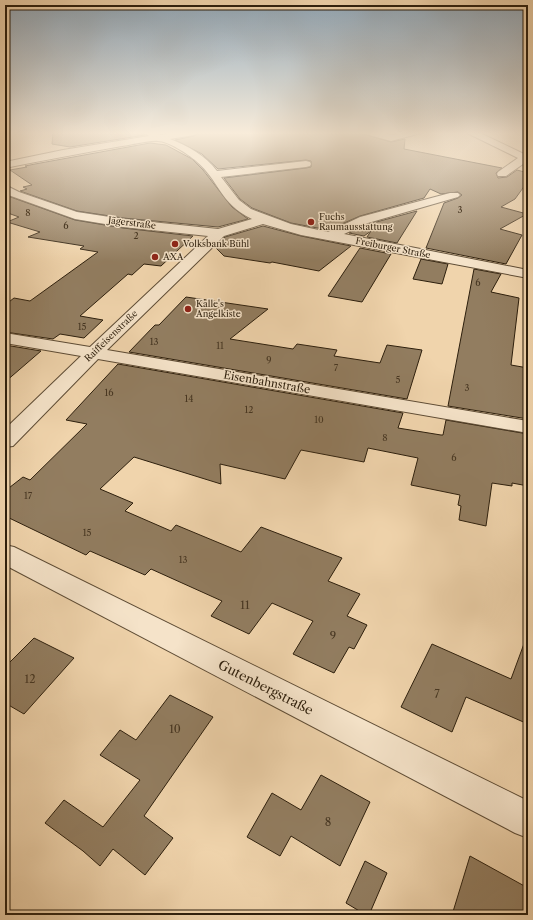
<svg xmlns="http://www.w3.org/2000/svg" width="533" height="920" font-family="'Libre Caslon Text',serif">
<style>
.building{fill:#927d60;stroke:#2d1f0d}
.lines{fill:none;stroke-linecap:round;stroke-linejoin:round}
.minor-casing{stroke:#5e4c35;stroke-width:2}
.minor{fill:#f5e3c9;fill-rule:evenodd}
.poi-dot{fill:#8f2418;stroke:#f5e3c9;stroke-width:1.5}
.labels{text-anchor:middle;stroke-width:3;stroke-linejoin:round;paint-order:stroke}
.number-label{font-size:9px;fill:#463622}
.far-poi-label{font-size:9px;fill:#2d1f0d;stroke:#f5e3c9;text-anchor:start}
.far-street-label{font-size:9px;fill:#2d1f0d;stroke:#f5e3c9}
.street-label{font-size:11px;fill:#2d1f0d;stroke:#f5e3c9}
.near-number-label{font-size:11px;fill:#463622}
.near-street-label{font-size:13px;fill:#2d1f0d;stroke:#f5e3c9}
</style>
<rect width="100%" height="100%" fill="#f0d4ac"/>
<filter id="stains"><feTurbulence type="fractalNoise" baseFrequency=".005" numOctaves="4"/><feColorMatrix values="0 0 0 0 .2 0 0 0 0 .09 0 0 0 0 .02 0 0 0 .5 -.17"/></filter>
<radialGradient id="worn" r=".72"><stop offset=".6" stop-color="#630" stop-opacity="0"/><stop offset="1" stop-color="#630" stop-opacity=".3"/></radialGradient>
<g class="building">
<path d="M53 132H142L145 135 70 147 52 144Z"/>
<path d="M199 132H357L391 142 405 139 404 149 502 168 496 173 498 178 507 177 517 170 528 173V181L515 199 501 207 527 214 500 229 522 235 506 264 426 248 444 203 458 198 462 195 458 192 441 194 430 189 424 198 360 216 328 230 291 223 252 208 240 199 224 178 306 168 311 167V161L306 160 218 169 202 154 175 140 194 136Z"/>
<path d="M150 143 166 145 192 159 203 170 232 207 248 219 218 227 123 218 77 211 20 191 27 189 23 187 32 185 10 170 27 167 25 166 35 164Z"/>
<path d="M5 195 75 220 123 228 193 236 161 266 144 264 132 275 128 274 80 316 103 320 84 338 60 334 53 339 5 332V305L14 298 30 301 98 252 80 249 84 246 28 237 40 232 7 222 19 217 5 212Z"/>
<path d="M417 211 397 243 367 237 371 231 364 236 349 233 369 224Z"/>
<path d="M263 226 301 236 351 246 319 271 272 262 270 263 224 256 215 247 225 237Z"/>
<path d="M360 248 391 254 362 302 328 296Z"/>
<path d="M421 259 448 264 442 284 413 279Z"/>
<path d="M474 269 501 274 491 292 519 298 511 365 528 368V419L448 406Z"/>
<path d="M186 297 268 309 230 339 293 349 297 344 337 350 334 356 380 363 387 345 422 350 407 399 129 352 155 325H159Z"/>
<path d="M5 345 41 351 5 382Z"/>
<path d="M118 364 403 413 398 428 441 435H443L446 420 528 434V486L512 483V486L492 483 486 526 459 520 461 506 458 505 460 495 411 485 418 458 368 448 364 462 301 450 285 479 220 464 221 484 134 457 100 489 133 503 125 511 171 531 176 525 241 552 261 527 342 558 328 581 360 594 347 616 367 625 354 649 349 647 334 673 293 654 313 621 272 603 249 634 211 616 222 601 151 569 145 575 90 551 86 555 5 516V491L23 477 30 480 87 424 66 420Z"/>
<path d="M34 638 74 658 24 714 5 703V667Z"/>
<path d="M525 641H528V724L466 697 452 732 401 707 432 644 511 679Z"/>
<path d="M170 695 213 717 144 816 173 838 145 875 113 849 100 866 83 851 45 823 64 800 103 827 140 780 100 755 120 730 136 740Z"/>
<path d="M321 775 370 802 340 866 291 836 280 856 247 837 272 793 301 810Z"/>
<path d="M470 856 528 888 523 915H452Z"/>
<path d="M365 861 387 873 369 915H366L346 903Z"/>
</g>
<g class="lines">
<g class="minor-casing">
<g id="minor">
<path d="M143 132H156L161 135 174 132H198L194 135 170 139C188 146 205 155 217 171L306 161 310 162 311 164 310 166 306 167 221 177 239 200 251 209 291 224 328 232 360 217 450 193H458L460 195 458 197 368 223 344 234 528 270V278L301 235 263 224 224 236 107 350 528 421V433L98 359 13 446 5 447V429L81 356 5 343V333L90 347 208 236 123 227 75 219 11 196 5 193V185L19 192 77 212 123 219 218 229 252 219C219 203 220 181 196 161 188 154 168 141 158 141 149 140 132 145 122 146 83 153 44 160 5 168V162L63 150 149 136Z"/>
<path d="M358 132H378L391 135 405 132H425L391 141Z"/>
<path d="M465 132H478L524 154 528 153V162H526L506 176H498L497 174 498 172 518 158Z"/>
<path d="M5 545 14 547 528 801V838L515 833 5 565Z"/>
</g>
</g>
<use href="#minor" class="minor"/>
</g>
<linearGradient id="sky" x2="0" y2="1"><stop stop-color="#91a8ba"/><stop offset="0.51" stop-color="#f8ecda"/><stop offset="1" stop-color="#f8ecda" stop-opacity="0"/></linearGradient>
<rect width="533" height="261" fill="url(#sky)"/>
<g class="poi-dot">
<circle cx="311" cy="222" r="4"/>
<circle cx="175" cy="244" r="4"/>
<circle cx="155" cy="257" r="4"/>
<circle cx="188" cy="309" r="4"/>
</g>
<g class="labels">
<g class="number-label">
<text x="460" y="213">3</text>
<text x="28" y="216">8</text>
<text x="66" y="229">6</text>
<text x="136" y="239">2</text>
<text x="478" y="286">6</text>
<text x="82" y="330">15</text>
<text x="154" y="345">13</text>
<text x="220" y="349">11</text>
<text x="269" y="363">9</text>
<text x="336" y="371">7</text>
<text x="398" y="383">5</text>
<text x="467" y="391">3</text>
<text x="109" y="396">16</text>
<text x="189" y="402">14</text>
<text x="249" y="413">12</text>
<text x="319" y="423">10</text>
<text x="385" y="441">8</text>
<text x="454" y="461">6</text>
<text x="28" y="499">17</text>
<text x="87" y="536">15</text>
<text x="183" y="563">13</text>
</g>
<g class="far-poi-label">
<text x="319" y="220">Fuchs<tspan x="319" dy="10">Raumausstattung</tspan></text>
<text x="183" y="247">Volksbank Bühl</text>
<text x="163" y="260">AXA</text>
<text x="196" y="307">Kalle's<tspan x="196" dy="10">Angelkiste</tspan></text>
</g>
<g class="far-street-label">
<text transform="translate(132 223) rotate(7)" y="3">Jägerstraße</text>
<text transform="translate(393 248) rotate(11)" y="3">Freiburger Straße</text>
<text transform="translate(111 336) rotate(-44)" y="3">Raiffeisenstraße</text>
</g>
<g class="street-label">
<text transform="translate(267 382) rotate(10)" y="4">Eisenbahnstraße</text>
</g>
<g class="near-number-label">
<text x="245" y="609">11</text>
<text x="333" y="640">9</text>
<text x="30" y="683">12</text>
<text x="437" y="698">7</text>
<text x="175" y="733">10</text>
<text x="328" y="826">8</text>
</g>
<g class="near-street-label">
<text transform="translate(266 687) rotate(27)" y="5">Gutenbergstraße</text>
</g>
</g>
<rect width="533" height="920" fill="none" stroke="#f0d4ac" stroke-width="20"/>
<rect x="6" y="6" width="521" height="908" fill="none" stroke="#2d1f0d" stroke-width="2"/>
<rect x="10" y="10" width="513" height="900" fill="none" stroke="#2d1f0d"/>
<rect width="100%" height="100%" filter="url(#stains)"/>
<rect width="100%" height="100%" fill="url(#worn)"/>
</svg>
